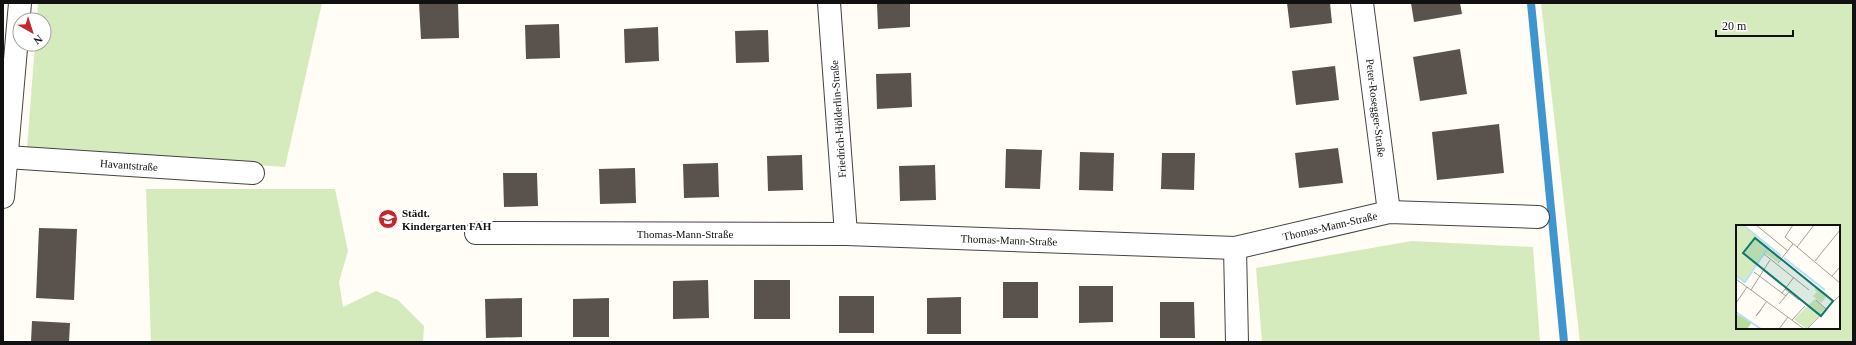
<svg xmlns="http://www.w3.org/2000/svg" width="1856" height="345" font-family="Georgia,serif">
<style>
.green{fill:#d5ebbd;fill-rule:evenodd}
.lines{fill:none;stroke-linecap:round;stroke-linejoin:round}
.stream{stroke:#3f96cf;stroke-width:8}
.building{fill:#5a524d}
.street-casing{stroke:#444;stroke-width:24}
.street{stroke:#fff;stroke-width:22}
.labels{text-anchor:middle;stroke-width:4;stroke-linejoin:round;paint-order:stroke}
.street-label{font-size:11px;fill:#111;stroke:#fff}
.poi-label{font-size:11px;font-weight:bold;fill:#111;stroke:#fff;text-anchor:start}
.inset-river{fill:none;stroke:#b9e0f7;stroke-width:2}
.inset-road{fill:none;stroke:#a09f9a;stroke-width:1}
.view{fill:#0f766e;fill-opacity:0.15;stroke:#0f766e;stroke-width:2}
.inset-edge{fill:none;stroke:#111;stroke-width:2}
</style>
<rect width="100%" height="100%" fill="#fffdf5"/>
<g class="green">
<path d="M38 3H322L285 167 27 149 35 44H44V20H37Z"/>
<path d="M1541 3H1853V342H1580ZM1737 226H1839V328H1737Z"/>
<path d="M146 189H335L348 251 339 282 343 307 376 291 398 300 424 326 423 342H151Z"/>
<path d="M1412 241 1533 247 1540 342H1262L1256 268Z"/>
</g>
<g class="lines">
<path class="stream" d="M1531 3 1564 342"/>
</g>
<g class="building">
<path d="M419 3H458L459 38 421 39Z"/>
<path d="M877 3H910V27L878 29Z"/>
<path d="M1287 3H1330L1332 23 1290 28Z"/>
<path d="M1411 3H1460L1462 14 1414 22Z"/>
<path d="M559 24 560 58 526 59 525 25Z"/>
<path d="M658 27 659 61 625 63 624 29Z"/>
<path d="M768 30 769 62 736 63 735 31Z"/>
<path d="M1460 49 1467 94 1420 101 1413 57Z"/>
<path d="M1335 66 1339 100 1296 105 1292 71Z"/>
<path d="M911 73 912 107 877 109 876 74Z"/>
<path d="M1499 124 1504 173 1437 180 1432 132Z"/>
<path d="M1338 148 1343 183 1299 188 1295 153Z"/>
<path d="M1006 149 1042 150 1040 189 1005 188Z"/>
<path d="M1080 152 1114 153 1113 191 1079 190Z"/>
<path d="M1162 153H1195L1194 190 1161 189Z"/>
<path d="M802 155 803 190 768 191 767 156Z"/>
<path d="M718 163 719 197 684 198 683 164Z"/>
<path d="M935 165 936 200 900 201 899 166Z"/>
<path d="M635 168 636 203 600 204 599 169Z"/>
<path d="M503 173H537L538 206 504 207Z"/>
<path d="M39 228 77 229 74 300 36 298Z"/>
<path d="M708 280 709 318 673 319V281Z"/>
<rect x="754" y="280" width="36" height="39"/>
<rect x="1003" y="282" width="35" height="36"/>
<path d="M1079 286H1113V322L1079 323Z"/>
<rect x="839" y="296" width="35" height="37"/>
<path d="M961 297V334H927V298Z"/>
<path d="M522 298V337L486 338 485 299Z"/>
<path d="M609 298V337H573V299Z"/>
<path d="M1160 302H1194L1195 338H1160Z"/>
<path d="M32 321 70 323 69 342H31Z"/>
</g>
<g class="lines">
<g class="street-casing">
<g id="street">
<path d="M829 3 846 234"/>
<path d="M1362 3 1389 212"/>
<path d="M6 157 253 173"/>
<path d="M3 197 20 3"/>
<path d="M476 233 846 234 1235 248 1389 212 1538 217"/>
<path d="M1235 248 1237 342"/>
</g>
</g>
<use href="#street" class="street"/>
</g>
<defs>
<g id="school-disc" transform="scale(1)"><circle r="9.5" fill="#c4262e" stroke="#fff"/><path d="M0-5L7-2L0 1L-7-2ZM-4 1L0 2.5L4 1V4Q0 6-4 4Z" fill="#fff"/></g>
</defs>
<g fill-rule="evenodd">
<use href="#school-disc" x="388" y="219"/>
</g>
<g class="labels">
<g class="street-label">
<text transform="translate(1376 108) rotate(83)" y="4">Peter-Rosegger-Straße</text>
<text transform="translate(838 119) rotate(-94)" y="4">Friedrich-Hölderlin-Straße</text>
<text transform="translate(129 165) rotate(4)" y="4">Havantstraße</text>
<text transform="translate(1330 226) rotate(-13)" y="4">Thomas-Mann-Straße</text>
<text x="685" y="238">Thomas-Mann-Straße</text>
<text transform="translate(1009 240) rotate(2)" y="4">Thomas-Mann-Straße</text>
</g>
<g class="poi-label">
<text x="402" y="217">Städt.<tspan x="402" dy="13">Kindergarten FAH</tspan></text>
</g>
</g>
<g transform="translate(1736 225)">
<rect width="104" height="104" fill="#fffdf5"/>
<path d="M0 0H6L32 21 9 57 0 50ZM33 23 45 32 41 37 29 28ZM80 61 92 70 85 78 77 71 81 67 79 65ZM79 74 89 84 70 104 58 94Z" fill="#d5ebbd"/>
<path d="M0 89 16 97 11 104H0Z" fill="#b9dc9c"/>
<path class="inset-river" d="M33 21 45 31M48 33 89 65M0 51 9 57 33 21 7 0M0 87 25 104"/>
<path class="inset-road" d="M20 0 52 26M57 0 49 12 104 58M61 22 78 0M28 29 73 65M79 36 104 5M42 38 57 19M18 47 50 71M96 51 104 42M0 54 68 104M49 64 63 75M15 65 34 35M46 68 58 52M80 75 90 84M0 78 11 62M43 79 53 67M25 85 20 91 31 76M56 95 69 81M43 104 52 92M71 104 104 70"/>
<path class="view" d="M19 13 97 76 85 91 7 28Z"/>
<rect width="104" height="104" class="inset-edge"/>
</g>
<rect width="1856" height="345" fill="none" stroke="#111111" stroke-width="8"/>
<g transform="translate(32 32) rotate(141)"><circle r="19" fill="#ffffff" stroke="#a0a0a0"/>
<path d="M0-3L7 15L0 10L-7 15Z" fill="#c4262e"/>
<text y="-6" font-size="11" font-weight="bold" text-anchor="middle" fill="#111111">N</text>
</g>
<path d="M1716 30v6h77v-6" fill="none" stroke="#111111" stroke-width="2"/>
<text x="1722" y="30" font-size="12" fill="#111111" stroke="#ffffff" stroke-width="3" paint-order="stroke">20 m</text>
</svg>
